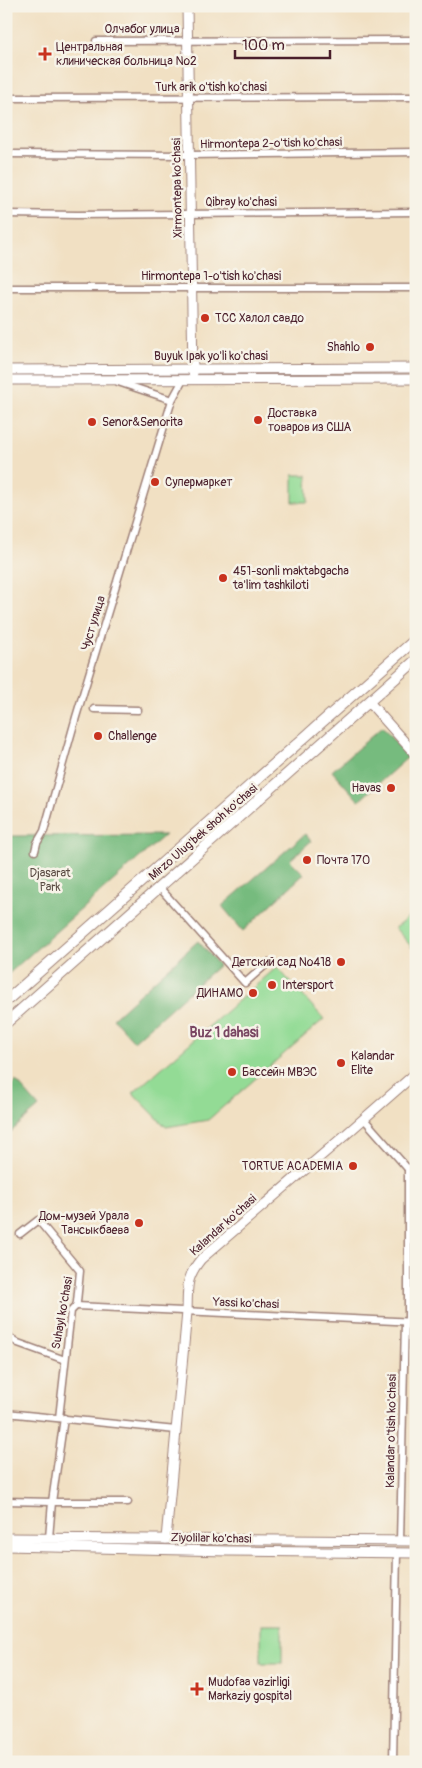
<svg xmlns="http://www.w3.org/2000/svg" width="422" height="1768" font-family="Pangolin,sans-serif">
<style>
.green{fill:#93db95;stroke:#6e7d60}
.forest{fill:#76bb7e;stroke:#606d54}
.lines{fill:none;stroke-linecap:round;stroke-linejoin:round}
.street-casing{stroke:#9e8077;stroke-width:9}
.secondary-casing{stroke:#9e8077;stroke-width:11}
.primary-casing{stroke:#9e8077;stroke-width:12}
.street{stroke:#fff;stroke-width:6}
.secondary{stroke:#fff;stroke-width:9}
.primary{stroke:#fff;stroke-width:10}
.poi-dot{fill:#c8321e;stroke:#f7f3e8;stroke-width:2}
.labels{text-anchor:middle;stroke-width:5;stroke-linejoin:round;paint-order:stroke}
.street-label{font-size:12px;fill:#4a1f2b;stroke:#f7f3e8}
.poi-label{font-size:12px;fill:#4a1f2b;stroke:#f7f3e8;text-anchor:start}
.park-label{font-size:12px;fill:#5c4e46;stroke:#f7f3e8}
.neighbourhood-label{font-size:14px;font-weight:bold;fill:#794662;stroke:#f7f3e8}
</style>
<rect width="100%" height="100%" fill="#f7f3e8"/>
<filter id="ink" filterUnits="userSpaceOnUse"><feTurbulence type="fractalNoise" baseFrequency=".02" numOctaves="2"/><feDisplacementMap in="SourceGraphic" scale="10" xChannelSelector="R" yChannelSelector="G"/><feConvolveMatrix kernelMatrix="1 2 1 2 8 2 1 2 1" color-interpolation-filters="sRGB"/></filter>
<filter id="wash" filterUnits="userSpaceOnUse"><feTurbulence type="fractalNoise" baseFrequency=".0096" numOctaves="4" result="noise"/><feDisplacementMap in="SourceGraphic" scale="20" xChannelSelector="R" yChannelSelector="G"/><feGaussianBlur stdDeviation="1.12" result="paint"/><feColorMatrix in="noise" values="0 0 0 0 0 0 0 0 0 0 0 0 0 0 0 0 0 1.4 0 .05"/><feComposite in="paint" operator="in"/></filter>
<g filter="url(#wash)">
<rect width="100%" height="100%" fill="#f1e0c3"/>
<g class="green">
<path d="M293 475H307L308 502H293Z"/>
<path d="M411 915 416 921V952L395 928Z"/>
<path d="M277 967 324 1019 208 1120 166 1127 133 1093Z"/>
<rect x="261" y="1625" width="21" height="38"/>
</g>
<g class="forest">
<path d="M382 727 408 757 359 801 332 771Z"/>
<path d="M305 834 311 841 290 860 304 874 243 931 222 906Z"/>
<path d="M6 835 12 836 165 835 6 976Z"/>
<path d="M198 941 219 965 134 1041 113 1018Z"/>
<path d="M16 1081 39 1107 6 1136V1090Z"/>
</g>
</g>
<g filter="url(#ink)">
<g class="lines">
<g class="street-casing">
<g id="street">
<path d="M96 41 416 40"/>
<path d="M6 98 416 97"/>
<path d="M6 154 189 155 416 152"/>
<path d="M6 214 77 215 416 212"/>
<path d="M6 288H416"/>
<path d="M118 382 172 400"/>
<path d="M94 709 138 710"/>
<path d="M35 851 37 843 44 831 76 717 172 400 183 380"/>
<path d="M159 887 245 983 269 962"/>
<path d="M364 1119 408 1169"/>
<path d="M408 1169 416 1163"/>
<path d="M20 1234 38 1220 80 1271 77 1302 76 1306 71 1311 59 1418"/>
<path d="M6 1302V1309"/>
<path d="M76 1306 416 1322"/>
<path d="M408 1322V1169"/>
<path d="M6 1335 18 1343 65 1360"/>
<path d="M6 1413 176 1430"/>
<path d="M6 1501 52 1502 64 1418"/>
<path d="M49 1538 52 1502H128"/>
<path d="M400 1541 405 1322"/>
<path d="M393 1762 397 1552"/>
</g>
</g>
<g class="secondary-casing">
<g id="secondary">
<path d="M187 6 193 373"/>
<path d="M6 370 416 368"/>
<path d="M6 380 416 379"/>
<path d="M369 702 416 755"/>
<path d="M6 1538 416 1541"/>
<path d="M166 1539 187 1312C188 1287 185 1279 201 1259L343 1137 416 1073"/>
<path d="M6 1546 228 1551 416 1553"/>
</g>
</g>
<g class="primary-casing">
<g id="primary">
<path d="M6 1001 416 639"/>
<path d="M6 1023 416 660"/>
</g>
</g>
<use href="#street" class="street"/>
<use href="#secondary" class="secondary"/>
<use href="#primary" class="primary"/>
</g>
</g>
<g class="poi-dot">
<path d="M42.5 46.5h5v5h5v5h-5v5h-5v-5h-5v-5h5z"/>
<circle cx="205" cy="318" r="5"/>
<circle cx="370" cy="347" r="5"/>
<circle cx="258" cy="420" r="5"/>
<circle cx="92" cy="422" r="5"/>
<circle cx="155" cy="482" r="5"/>
<circle cx="223" cy="578" r="5"/>
<circle cx="98" cy="736" r="5"/>
<circle cx="391" cy="788" r="5"/>
<circle cx="307" cy="860" r="5"/>
<circle cx="341" cy="962" r="5"/>
<circle cx="272" cy="985" r="5"/>
<circle cx="253" cy="993" r="5"/>
<circle cx="341" cy="1063" r="5"/>
<circle cx="232" cy="1072" r="5"/>
<circle cx="353" cy="1166" r="5"/>
<circle cx="139" cy="1223" r="5"/>
<path d="M194.5 1681.5h5v5h5v5h-5v5h-5v-5h-5v-5h5z"/>
</g>
<g class="labels">
<g class="street-label">
<text x="142" y="33">Олчабог улица</text>
<text x="211" y="91">Turk arik o'tish ko'chasi</text>
<text transform="translate(271 143) rotate(-1)" y="4">Hirmontepa 2-o'tish ko'chasi</text>
<text transform="translate(177 188) rotate(-91)" y="4">Xirmontepa ko'chasi</text>
<text x="241" y="206">Qibray ko'chasi</text>
<text x="211" y="280">Hirmontepa 1-o'tish ko'chasi</text>
<text x="211" y="360">Buyuk Ipak yo'li ko'chasi</text>
<text transform="translate(93 623) rotate(-73)" y="4">Чуст улица</text>
<text transform="translate(203 832) rotate(-41)" y="4">Mirzo Ulug'bek shoh ko'chasi</text>
<text transform="translate(223 1225) rotate(-42)" y="4">Kalandar ko'chasi</text>
<text transform="translate(246 1303) rotate(2)" y="4">Yassi ko'chasi</text>
<text transform="translate(62 1313) rotate(-80)" y="4">Suhayl ko'chasi</text>
<text transform="translate(391 1431) rotate(-89)" y="4">Kalandar o'tish ko'chasi</text>
<text transform="translate(211 1538) rotate(1)" y="4">Ziyolilar ko'chasi</text>
</g>
<g class="poi-label">
<text x="56" y="51">Центральная<tspan x="56" dy="14">клиническая больница №2</tspan></text>
<text x="215" y="322">ТСС Халол савдо</text>
<text x="360" y="351" text-anchor="end">Shahlo</text>
<text x="268" y="417">Доставка<tspan x="268" dy="14">товаров из США</tspan></text>
<text x="102" y="426">Senor&amp;Senorita</text>
<text x="165" y="486">Супермаркет</text>
<text x="233" y="575">451-sonli maktabgacha<tspan x="233" dy="14">ta'lim tashkiloti</tspan></text>
<text x="108" y="740">Challenge</text>
<text x="381" y="792" text-anchor="end">Havas</text>
<text x="317" y="864">Почта 170</text>
<text x="331" y="966" text-anchor="end">Детский сад №418</text>
<text x="282" y="989">Intersport</text>
<text x="243" y="997" text-anchor="end">ДИНАМО</text>
<text x="351" y="1060">Kalandar<tspan x="351" dy="14">Elite</tspan></text>
<text x="242" y="1076">Бассейн МВЭС</text>
<text x="343" y="1170" text-anchor="end">TORTUE ACADEMIA</text>
<text x="129" y="1220" text-anchor="end">Дом-музей Урала<tspan x="129" dy="14">Тансыкбаева</tspan></text>
<text x="208" y="1686">Mudofaa vazirligi<tspan x="208" dy="14">Markaziy gospital</tspan></text>
</g>
<g class="park-label">
<text x="50" y="877">Djasarat<tspan x="50" dy="14">Park</tspan></text>
</g>
<g class="neighbourhood-label">
<text x="224" y="1037">Buz 1 dahasi</text>
</g>
</g>
<rect width="422" height="1768" fill="none" stroke="#f7f3e8" stroke-width="25"/>
<path d="M235 50v8h95v-8" fill="none" stroke="#4a1f2b" stroke-width="2.5"/>
<text x="242" y="50" font-size="15" fill="#4a1f2b" stroke="#f7f3e8" stroke-width="4" paint-order="stroke">100 m</text>
</svg>
